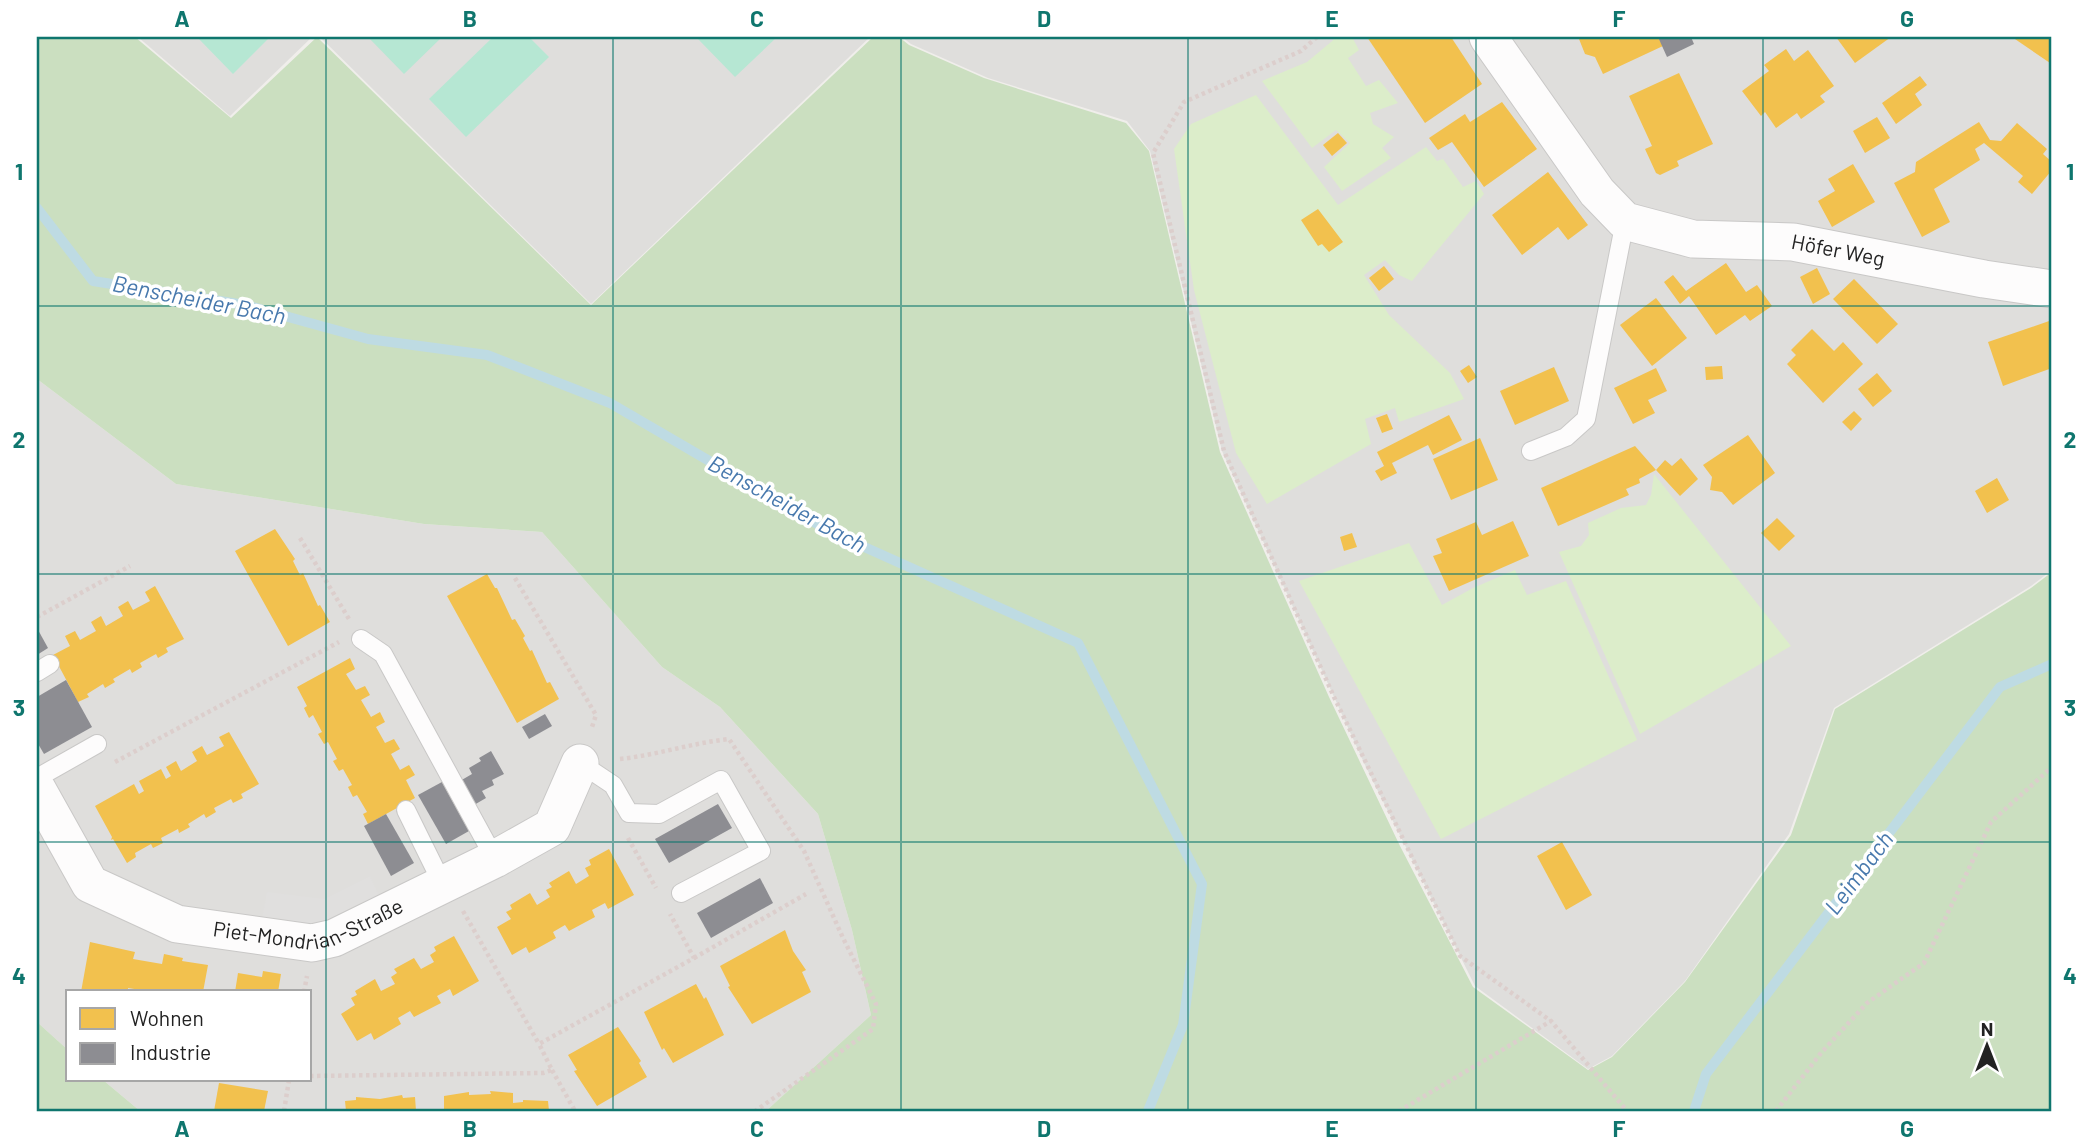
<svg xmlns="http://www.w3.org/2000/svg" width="2089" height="1148" font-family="Barlow,sans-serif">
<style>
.residential{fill:#dfdedc}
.grass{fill:#dcedca}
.forest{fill:#cbdfc0}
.pitch{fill:#b6e7d3}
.parking{fill:#e0dfde}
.homes{fill:#f2c14e}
.industry{fill:#8d8d92}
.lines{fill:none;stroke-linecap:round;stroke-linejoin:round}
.stream{stroke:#bedbe3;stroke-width:10}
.lane-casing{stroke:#c9c8c7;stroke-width:20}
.street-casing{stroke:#c9c8c7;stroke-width:39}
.path{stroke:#dccecc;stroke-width:4.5;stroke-dasharray:3.5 3.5;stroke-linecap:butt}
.lane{stroke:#fdfcfc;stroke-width:18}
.street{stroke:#fdfcfc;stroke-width:37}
.grid{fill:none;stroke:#0f766e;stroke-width:2;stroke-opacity:0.55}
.labels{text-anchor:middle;stroke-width:7;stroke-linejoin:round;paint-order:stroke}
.street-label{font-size:21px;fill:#222;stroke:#fff}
.water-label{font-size:23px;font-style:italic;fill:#4879ad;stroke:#fff}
.neatline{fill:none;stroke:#0f766e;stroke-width:2.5}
.grid-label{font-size:23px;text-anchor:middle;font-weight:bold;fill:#0f766e}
</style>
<rect width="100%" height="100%" fill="#f0eeeb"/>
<g class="residential">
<path d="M138 37H312L230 116Z"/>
<path d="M320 37H870L591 304Z"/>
<path d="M902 37H2052V570L2031 586 1834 708 1789 834 1685 981 1612 1056 1588 1069 1475 986 1365 765 1222 451 1150 151 1127 121 988 78 911 44Z"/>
<path d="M37 379 176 484 424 524 542 532 662 667 720 707 818 814 852 930 871 1015 766 1111H140L103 1080H310V992H68V1050L37 1022Z"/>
</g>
<g class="grass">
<path d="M1337 37H1352L1359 50 1348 58 1366 86 1379 80 1398 103 1370 113 1373 124 1394 137 1382 148 1391 158 1342 191 1324 167 1350 143 1336 130 1312 148 1262 81 1307 62Z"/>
<path d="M1256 95 1338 205 1426 147 1437 161 1443 159 1463 187 1476 181 1484 194 1412 281 1399 275 1385 260 1364 275 1389 315 1450 373 1464 399 1399 422 1395 408 1365 419 1371 444 1267 504 1236 453 1194 290 1174 149 1191 124Z"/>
<path d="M1654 474 1791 646 1640 734 1559 552 1581 546 1589 535 1588 523 1621 508 1646 505 1651 495Z"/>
<path d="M1409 543 1442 605 1473 588 1515 570 1527 595 1566 581 1637 740 1441 839 1299 581Z"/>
</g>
<g class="forest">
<path d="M37 37H135L231 118 317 37 591 305 873 37H899L909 45 984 78 1126 123 1149 151 1220 452 1329 697 1400 846 1473 987 1588 1070 1612 1057 1685 982 1791 835 1835 709 2031 588 2052 572V1111H766L871 1015 852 930 818 814 720 707 662 667 542 532 424 524 176 484 37 379Z"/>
<path d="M37 1022 68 1050V1080H103L140 1111H37Z"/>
</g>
<g class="pitch">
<path d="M197 37H270L233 74Z"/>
<path d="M368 37H442L404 74Z"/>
<path d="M493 37H529L549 57 466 137 429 99Z"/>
<path d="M700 37H777L735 77 698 39Z"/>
</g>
<path class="parking" d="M370 876 382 902 331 922 309 924 262 918 267 892 324 899Z"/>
<g class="homes">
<path d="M1367 37H1451L1482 84 1425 123Z"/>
<path d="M1583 37H1658L1663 46 1603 74 1595 57 1585 54 1579 39Z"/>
<path d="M1836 37H1891L1855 63Z"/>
<path d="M2012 37H2052V62L2050 63Z"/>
<path d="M1786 49 1794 61 1808 50 1834 86 1820 96 1825 102 1801 119 1797 113 1776 128 1765 112 1761 116 1742 91 1769 71 1764 65Z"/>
<path d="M1679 73 1713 144 1677 161 1679 166 1660 175 1656 173 1645 149 1652 146 1629 96Z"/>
<path d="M1920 76 1927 85 1915 94 1922 105 1896 124 1882 103Z"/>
<path d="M1502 102 1537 149 1484 187 1452 142 1438 150 1429 138 1465 114 1470 122Z"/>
<path d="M1877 117 1890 138 1865 153 1853 131Z"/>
<path d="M1979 122 1990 140 2001 141 2017 123 2047 149 2043 154 2052 162V170L2032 194 2018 182 2023 176 1984 143 1975 149 1980 160 1934 189 1950 222 1922 237 1894 183 1915 172 1916 162Z"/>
<path d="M1338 133 1347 143 1332 156 1323 145Z"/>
<path d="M1853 164 1875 202 1832 227 1818 201 1835 191 1828 179Z"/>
<path d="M1548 172 1588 225 1568 240 1558 227 1522 255 1492 215Z"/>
<path d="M1318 209 1343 242 1329 252 1322 244 1318 246 1301 220Z"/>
<path d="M1726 263 1746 292 1757 285 1772 306 1750 321 1745 315 1716 335 1689 296 1680 304 1664 282 1673 275 1686 291Z"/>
<path d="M1384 266 1394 279 1379 291 1369 278Z"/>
<path d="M1817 268 1830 294 1813 304 1800 277Z"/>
<path d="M1854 279 1898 324 1877 344 1833 299Z"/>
<path d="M1656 298 1687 338 1652 366 1620 325Z"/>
<path d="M2052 320V368L2003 386 1988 342Z"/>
<path d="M1812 329 1834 351 1843 342 1863 364 1823 403 1787 364 1796 355 1791 350Z"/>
<path d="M1469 365 1477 377 1468 383 1460 371Z"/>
<path d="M1722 366 1723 379 1706 380 1705 367Z"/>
<path d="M1554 367 1569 401 1515 425 1500 391Z"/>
<path d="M1656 368 1667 391 1648 400 1655 413 1633 424 1614 388Z"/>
<path d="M1877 373 1892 391 1873 407 1858 389Z"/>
<path d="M1854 411 1862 419 1851 431 1842 422Z"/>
<path d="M1387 414 1393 429 1382 433 1376 418Z"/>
<path d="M1449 415 1462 440 1433 455 1428 445 1392 463 1397 473 1381 481 1375 471 1384 466 1377 452Z"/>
<path d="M1748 435 1775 473 1733 505 1722 492 1710 490 1712 477 1703 465Z"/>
<path d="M1480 438 1498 480 1451 500 1433 459Z"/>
<path d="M1635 446 1656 470 1665 460 1672 466 1681 458 1698 479 1680 496 1656 470 1639 479 1640 483 1626 489 1629 495 1558 526 1541 488Z"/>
<path d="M1997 478 2009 500 1987 513 1975 491Z"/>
<path d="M1777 518 1795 536 1779 551 1761 533Z"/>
<path d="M1513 521 1529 556 1449 591 1433 556 1442 553 1436 539 1476 522 1482 535Z"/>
<path d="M275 529 295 559 293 561 300 575 303 573 318 606 320 605 330 622 288 646 235 551Z"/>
<path d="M1352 533 1357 547 1344 551 1340 537Z"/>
<path d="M487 574 495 588H497L512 620 515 619 525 636 523 638 530 651 532 650 547 683 550 682 559 699 517 723 447 596Z"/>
<path d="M155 586 184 639 166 648 168 652 158 658 156 654 140 663 142 667 132 673 130 669 113 679 115 682 105 688 103 684 87 694 89 697 78 702 53 655 70 646 65 636 75 631 80 640 96 631 91 622 101 616 106 626 123 616 118 607 128 601 133 610 150 601 145 592Z"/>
<path d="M350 658 355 669 346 674 356 690 365 686 370 695 361 700 371 717 380 712 385 722 376 727 385 743 394 739 400 749 391 754 400 770 409 765 415 775 406 780 415 798 368 824 363 814 367 812 357 795 353 797 348 787 352 785 343 769 339 771 333 761 337 759 328 742 324 744 318 734 322 732 313 715 309 718 304 708 307 706 297 687Z"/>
<path d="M229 732 259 784 241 794 243 798 233 803 231 799 214 808 216 812 206 818 204 814 188 824 190 827 179 833 178 829 161 838 163 843 153 848 151 844 135 853 136 857 127 863 113 839 111 840 112 837 95 806 134 784 139 794 144 791 139 781 161 769 166 779 171 776 166 767 176 761 181 771 197 761 192 752 202 746 207 755 224 746 219 737Z"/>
<path d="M1562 842 1592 895 1566 910 1537 856Z"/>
<path d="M609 849 634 895 608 909 605 903 592 910 595 917 569 931 565 925 553 932 556 938 529 953 526 947 512 955 497 927 511 919 506 912 512 909 510 905 530 893 537 905 550 897 546 890 552 887 549 883 569 871 576 884 589 876 585 868 591 865 589 860Z"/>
<path d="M785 930 793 951 806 970 802 972 811 992 752 1024 728 987 730 986 720 966Z"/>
<path d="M454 936 479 981 453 996 450 989 437 996 441 1003 414 1017 410 1011 398 1018 401 1024 374 1040 371 1033 357 1041 341 1014 355 1005 351 998 357 995 355 991 375 979 381 991 395 984 391 977 397 973 394 969 414 958 421 969 434 962 430 955 436 951 434 947Z"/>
<path d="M90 942 135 952 133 959 162 964 164 954 183 958 182 961 208 965 203 992H153L128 988V992H81Z"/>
<path d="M263 971 281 974 278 992H235L238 973 262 977Z"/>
<path d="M696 984 704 999 706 997 724 1035 673 1063 664 1048 662 1050 644 1012Z"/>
<path d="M618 1027 641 1061 639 1063 647 1077 597 1106 574 1071 577 1070 568 1055Z"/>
<path d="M219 1083 268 1091 264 1111H214Z"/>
<path d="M490 1091 513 1093V1103L523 1102V1100L548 1101 549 1111H444V1096L469 1092V1095L491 1094Z"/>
<path d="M402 1095 403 1098 415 1097 416 1111H346L345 1101 356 1100V1097L380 1099Z"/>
</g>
<g class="industry">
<path d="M1658 37H1691L1694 44 1667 57Z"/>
<path d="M37 628 48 648 37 655Z"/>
<path d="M66 680 92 727 44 754 37 742V697Z"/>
<path d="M545 714 552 726 529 739 522 727Z"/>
<path d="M491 751 504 774 492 780 494 785 482 791 486 798 474 805 460 781 472 774 469 768 481 761 479 758Z"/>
<path d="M442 782 469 831 446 844 418 795Z"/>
<path d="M718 804 732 828 669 863 655 839Z"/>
<path d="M386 814 414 863 391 876 364 826Z"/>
<path d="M760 878 773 903 711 938 697 913Z"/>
</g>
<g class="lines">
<g class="stream">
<path d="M37 208 93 281 245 305 368 339 487 355 610 403 831 532 1078 643 1202 884 1183 1025 1148 1111"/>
<path d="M1694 1111 1706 1074 2000 687 2052 664"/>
</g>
<g class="lane-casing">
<g id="lane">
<path d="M1531 451 1566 437 1586 419 1625 221"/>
<path d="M361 639 383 654 495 859"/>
<path d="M37 672 50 664"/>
<path d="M580 763 613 785 629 813 659 814 721 780 761 851 681 893"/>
<path d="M37 778 97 744"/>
<path d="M406 810 443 885"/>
</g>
</g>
<g class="street-casing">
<g id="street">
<path id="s1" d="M1488 37 1597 192 1625 221 1693 239 1793 242 1984 279 2052 289"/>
<path id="s2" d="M37 789 90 884 177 924 312 943 334 938 495 859 552 827 580 763"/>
</g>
</g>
<g class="path">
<path d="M1317 37 1301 51 1184 102 1153 153 1224 451 1334 697 1460 956 1551 1021"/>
<path d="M300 538 349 619"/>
<path d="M515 578 596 715 591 730"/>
<path d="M37 617 130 566"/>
<path d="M620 759C657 755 692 743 729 739L804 851 843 938 876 1004 873 1029 755 1111"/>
<path d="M115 762 339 642"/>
<path d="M628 838 656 888"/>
<path d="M463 911 539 1044"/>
<path d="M694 958 806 894"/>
<path d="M304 992 307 976"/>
<path d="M552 1070 575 1111"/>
<path d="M310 1076 543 1073 552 1070 539 1044 694 958 670 914"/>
<path d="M284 1111 289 1080"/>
<path d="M1399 1111 1551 1021 1627 1111"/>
<path d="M1776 1111 1821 1053 1867 1003 1924 963 1991 822 2052 767"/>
</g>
<use href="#lane" class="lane"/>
<use href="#street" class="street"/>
</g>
<path class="grid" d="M326 37V1111M613 37V1111M901 37V1111M1188 37V1111M1476 37V1111M1763 37V1111M37 306H2052M37 574H2052M37 842H2052"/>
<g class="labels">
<g class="street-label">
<text dy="7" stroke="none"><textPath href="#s1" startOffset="446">Höfer Weg</textPath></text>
<text dy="7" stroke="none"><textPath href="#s2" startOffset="340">Piet-Mondrian-Straße</textPath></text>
</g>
<g class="water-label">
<text transform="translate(199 300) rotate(11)" y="8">Benscheider Bach</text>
<text transform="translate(787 504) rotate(29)" y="8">Benscheider Bach</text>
<text transform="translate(1859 873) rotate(-53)" y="8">Leimbach</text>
</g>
</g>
<rect width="2089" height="1148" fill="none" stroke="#ffffff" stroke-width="77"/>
<rect x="66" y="990" width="245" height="91" fill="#ffffff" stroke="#a7a7a7" stroke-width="2"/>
<rect x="80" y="1008" width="35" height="21" fill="#f2c14e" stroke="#a7a7a7" stroke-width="2"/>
<text x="130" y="1026" font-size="21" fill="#222222">Wohnen</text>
<rect x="80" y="1043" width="35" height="21" fill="#8d8d92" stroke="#a7a7a7" stroke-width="2"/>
<text x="130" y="1060" font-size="21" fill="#222222">Industrie</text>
<g transform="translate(1987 1046)" stroke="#ffffff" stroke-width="5" paint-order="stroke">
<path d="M0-5L12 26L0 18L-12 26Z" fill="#222222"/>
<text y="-10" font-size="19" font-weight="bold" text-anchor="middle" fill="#222222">N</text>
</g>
<rect x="38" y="38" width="2012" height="1072" class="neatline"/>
<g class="grid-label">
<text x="182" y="27">A</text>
<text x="470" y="27">B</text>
<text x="757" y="27">C</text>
<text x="1044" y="27">D</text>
<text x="1332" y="27">E</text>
<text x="1619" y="27">F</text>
<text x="1907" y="27">G</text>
<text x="19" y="180">1</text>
<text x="2070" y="180">1</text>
<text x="19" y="448">2</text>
<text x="2070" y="448">2</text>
<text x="19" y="716">3</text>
<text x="2070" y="716">3</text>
<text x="19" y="984">4</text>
<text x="2070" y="984">4</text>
<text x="182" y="1137">A</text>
<text x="470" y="1137">B</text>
<text x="757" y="1137">C</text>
<text x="1044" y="1137">D</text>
<text x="1332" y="1137">E</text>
<text x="1619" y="1137">F</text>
<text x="1907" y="1137">G</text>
</g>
</svg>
